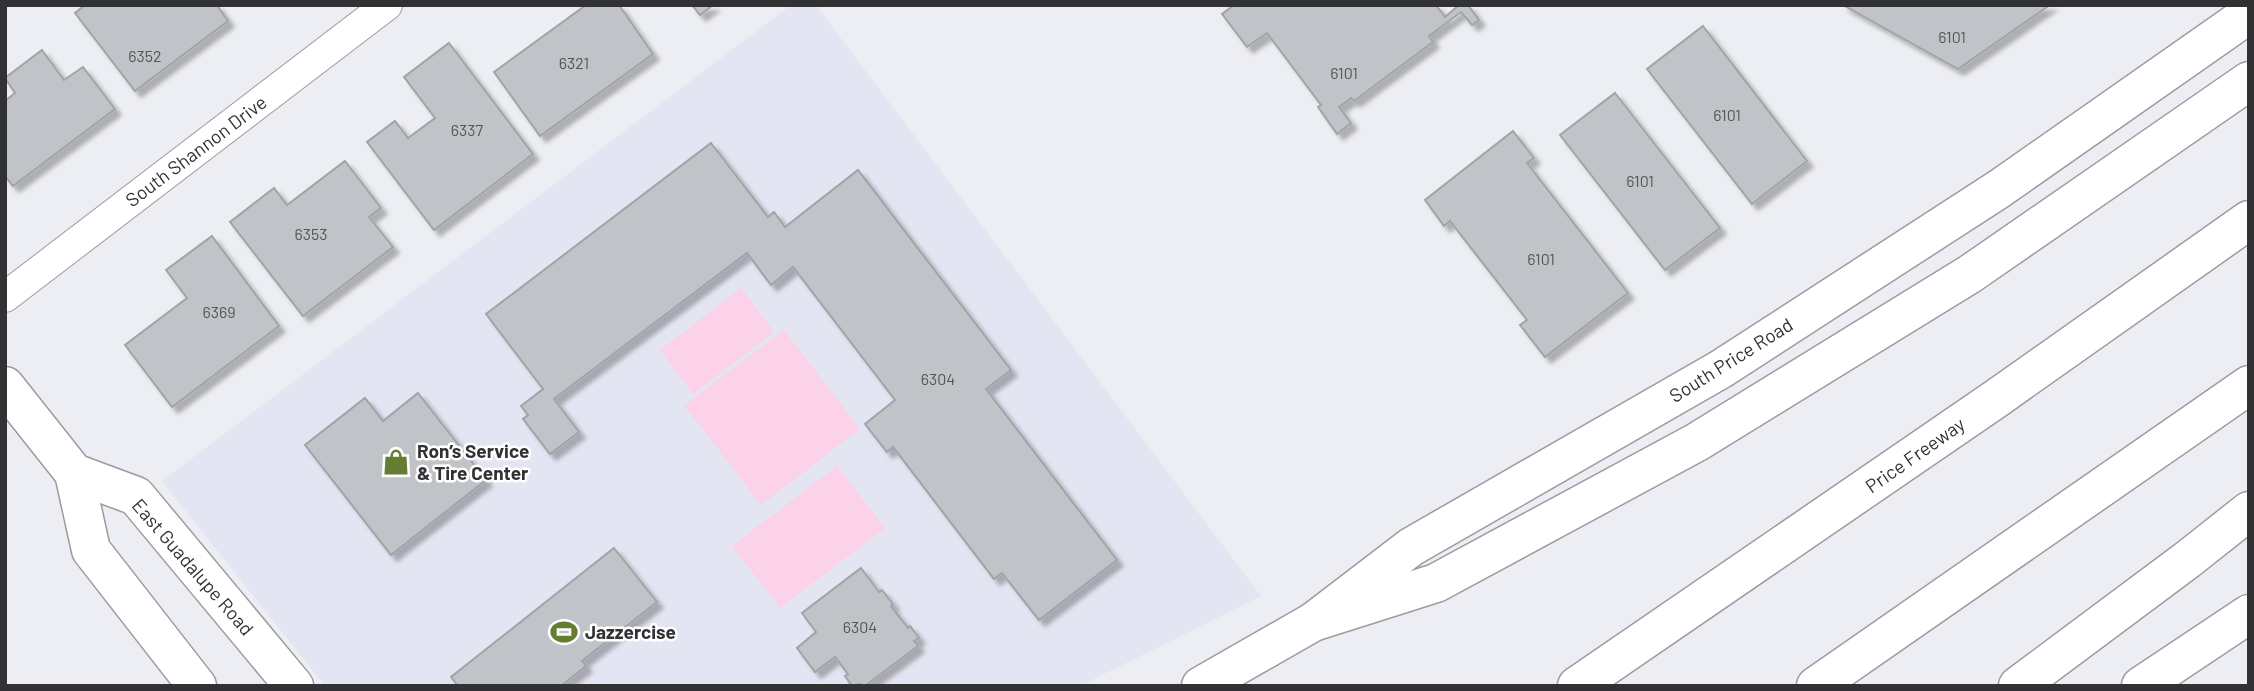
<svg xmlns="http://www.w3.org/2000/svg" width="2254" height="691" font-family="Barlow,sans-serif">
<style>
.built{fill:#e4e5f2}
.green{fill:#fbd2e7}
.building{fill:#c0c3c7;stroke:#a0a4a8;stroke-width:2;filter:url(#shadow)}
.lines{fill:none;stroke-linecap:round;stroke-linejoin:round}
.minor-casing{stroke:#9b9ba0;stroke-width:32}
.secondary-casing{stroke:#9b9ba0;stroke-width:41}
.motorway-casing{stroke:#9b9ba0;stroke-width:41}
.minor{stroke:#fff;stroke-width:30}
.secondary{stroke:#fff;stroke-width:38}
.motorway{stroke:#fff;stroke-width:38}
.labels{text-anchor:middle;stroke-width:5;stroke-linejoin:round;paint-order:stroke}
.number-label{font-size:16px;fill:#565659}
.street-label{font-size:19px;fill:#323234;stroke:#fff}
.poi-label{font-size:19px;font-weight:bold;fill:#323234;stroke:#fff;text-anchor:start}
</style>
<defs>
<filter id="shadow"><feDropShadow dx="6" dy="6" stdDeviation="2" flood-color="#0004"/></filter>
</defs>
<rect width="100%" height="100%" fill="#edeef3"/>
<path class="built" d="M791 5H816L1261 596 1080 686H325L162 481Z"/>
<g class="green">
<path d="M741 288 774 332 693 394 660 350Z"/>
<path d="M784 330 860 429 761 505 684 405Z"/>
<path d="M837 466 885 528 780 608 732 546Z"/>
</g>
<g class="building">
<path d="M85 5H217L228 21 135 91 75 13Z"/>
<path d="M586 5H619L653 54 540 136 494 72Z"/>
<path d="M692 5H713L700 15Z"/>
<path d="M1234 5H1436L1445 17 1459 5H1468L1479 20 1472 25 1461 12 1429 36 1433 42 1354 101 1351 98 1339 107 1351 123 1337 134 1318 107 1321 105 1267 33 1247 47 1222 14Z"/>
<path d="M1843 5H2050L1958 69Z"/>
<path d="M1703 26 1807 161 1752 204 1647 69Z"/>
<path d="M449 43 533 154 434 230 367 142 395 121 408 138 435 118 404 77Z"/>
<path d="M42 50 64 80 83 67 115 109 13 186 5 176V101L15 93 5 78Z"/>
<path d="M1615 93 1720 228 1665 270 1560 135Z"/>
<path d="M1513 131 1534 158 1527 163 1628 293 1545 357 1520 325 1527 320 1450 221 1444 226 1425 200Z"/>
<path d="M711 143 768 217 774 212 785 227 858 170 1011 370 986 389 1117 560 1039 620 1002 573 994 579 893 447 887 452 865 424 895 400 793 267 771 285 747 253 554 399 579 432 550 454 523 419 528 415 521 406 543 389 486 314Z"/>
<path d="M345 161 381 208 369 217 393 247 303 316 230 222 274 188 287 205Z"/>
<path d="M212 236 279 326 172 407 125 345 187 298 166 270Z"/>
<path d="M418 393 486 480 391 555 305 445 365 398 383 421Z"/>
<path d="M614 548 657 602 582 661 586 666 561 686H458L451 677Z"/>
<path d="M861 568 879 592 882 590 893 604 891 606 908 628 910 626 919 638 914 641 918 646 865 686 859 684 852 686 845 676 848 674 835 657 815 672 797 648 816 632 802 613Z"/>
</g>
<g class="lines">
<g class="minor-casing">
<path id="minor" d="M5 297 387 5"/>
</g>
<g class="secondary-casing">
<g id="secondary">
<path d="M5 386 74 473 91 550 197 686"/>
<path d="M74 473 136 496 294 686"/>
<path d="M1201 686 1313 622 1411 547 1721 369 1999 189 2249 14"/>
<path d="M2141 686 2249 614"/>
</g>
</g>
<g class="motorway-casing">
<g id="motorway">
<path d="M1313 622 1436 583 1697 442 1970 274 2249 81"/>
<path d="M1577 686 1997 398 2249 220"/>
<path d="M1816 686 2249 385"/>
<path d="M2018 686 2187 560 2249 511"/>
</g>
</g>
<use href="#minor" class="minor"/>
<use href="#secondary" class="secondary"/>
<use href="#motorway" class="motorway"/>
</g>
<defs>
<g id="shop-bare" transform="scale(2.1)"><path d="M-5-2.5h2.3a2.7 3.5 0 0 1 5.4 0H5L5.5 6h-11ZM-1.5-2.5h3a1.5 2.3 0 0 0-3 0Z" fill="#657d30" stroke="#fff" stroke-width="2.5" paint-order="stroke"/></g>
<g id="stadium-bare" transform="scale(2.1)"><path d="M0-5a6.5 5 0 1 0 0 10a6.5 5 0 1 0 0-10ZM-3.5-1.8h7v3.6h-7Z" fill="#657d30" stroke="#fff" stroke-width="2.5" paint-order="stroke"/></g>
</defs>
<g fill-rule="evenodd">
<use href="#shop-bare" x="396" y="462"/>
<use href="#stadium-bare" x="564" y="632"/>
</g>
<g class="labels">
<g class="number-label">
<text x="1952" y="43">6101</text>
<text x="145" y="62">6352</text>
<text x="574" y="69">6321</text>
<text x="1344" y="79">6101</text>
<text x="1727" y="121">6101</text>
<text x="467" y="136">6337</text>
<text x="1640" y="187">6101</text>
<text x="311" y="240">6353</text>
<text x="1541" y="265">6101</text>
<text x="219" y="318">6369</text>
<text x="938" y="385">6304</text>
<text x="860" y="633">6304</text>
</g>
<g class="street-label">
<text transform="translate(196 151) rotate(-37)" y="7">South Shannon Drive</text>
<text transform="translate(1731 360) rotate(-32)" y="7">South Price Road</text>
<text transform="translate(1915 455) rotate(-35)" y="7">Price Freeway</text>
<text transform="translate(193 567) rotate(49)" y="7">East Guadalupe Road</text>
</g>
<g class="poi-label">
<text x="417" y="458">Ron’s Service<tspan x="417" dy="22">&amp; Tire Center</tspan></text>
<text x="585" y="639">Jazzercise</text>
</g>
</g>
<rect width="2254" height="691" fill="none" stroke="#323234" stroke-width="14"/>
</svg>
